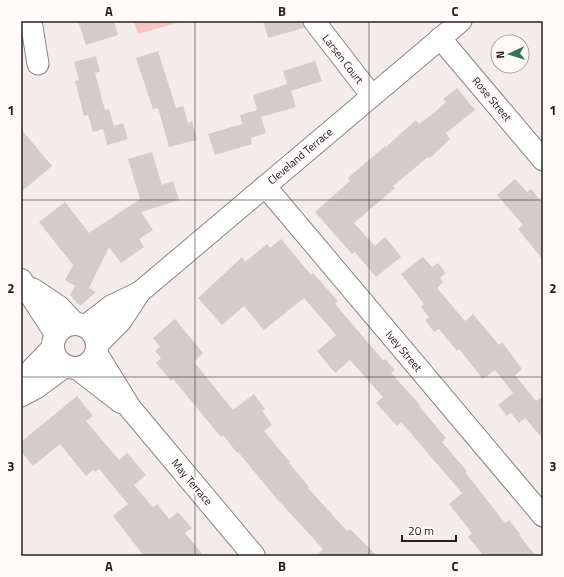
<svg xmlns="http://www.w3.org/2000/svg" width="564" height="577" font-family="'Titillium Web',sans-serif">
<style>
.green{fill:#f6c5bf}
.building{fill:#d4cccb}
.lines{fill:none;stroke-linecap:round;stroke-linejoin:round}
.minor-casing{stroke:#8c8484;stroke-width:23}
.tertiary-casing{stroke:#8c8484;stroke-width:24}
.minor{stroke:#fff;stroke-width:21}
.tertiary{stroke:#fff;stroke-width:22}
.grid{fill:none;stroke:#232120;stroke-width:1;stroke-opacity:0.55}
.labels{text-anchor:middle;stroke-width:4;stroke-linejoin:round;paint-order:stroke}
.street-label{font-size:11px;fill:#232120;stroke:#fffaf9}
.neatline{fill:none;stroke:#232120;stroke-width:1.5}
.grid-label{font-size:13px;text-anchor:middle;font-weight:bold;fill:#232120}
</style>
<rect width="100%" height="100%" fill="#f4eceb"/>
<path class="green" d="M134 21H183L138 34Z"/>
<g class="building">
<path d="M78 21H114L118 35 86 45Z"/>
<path d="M263 21H302L304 28 268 38Z"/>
<path d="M158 51 176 108 183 106 188 123 192 121 197 140 169 147 158 108 153 109 136 58Z"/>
<path d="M96 56 100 72 95 73 105 110 109 109 114 126 123 123 128 139 107 145 103 129 93 132 88 115 84 116 75 81 79 80 74 62Z"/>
<path d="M315 61 322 81 291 91 296 107 261 117 266 133 251 138 252 144 215 155 208 134 242 124 240 115 257 110 253 95 287 84 283 71Z"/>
<path d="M457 88 475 110 446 133 450 139 430 158 428 157 393 186 395 188 354 223 375 246 385 237 401 257 376 277 355 252 352 254 315 212 350 181 348 178 385 146 386 147 416 120 419 124 435 112 446 102 443 99Z"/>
<path d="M21 129 52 166 21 192Z"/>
<path d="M152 152 162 185 173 181 179 200 141 212 153 230 139 239 144 247 121 263 109 247 89 288 96 292 80 306 70 295 75 286 65 280 73 265 39 222 65 202 89 233 140 199 128 159Z"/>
<path d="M515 179 527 192 531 189 543 203V260L518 229 523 225 497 195Z"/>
<path d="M281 239 311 275 313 273 338 301 335 304 383 360 385 359 395 370 391 373 420 405 419 406 446 438 442 442 467 471 465 472 505 523 509 520 520 534 519 535 536 556H484L468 537 472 533 449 504 462 493 401 422 397 426 376 403 383 397 350 360 335 373 317 351 336 335 304 298 264 330 244 306 222 325 198 298 242 257 245 262 267 244 270 248Z"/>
<path d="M423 257 432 267 438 263 446 273 440 278 443 282 437 288 465 321 473 314 499 345 502 342 522 369 515 375 536 401 543 396V439L525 418 519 423 511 413 507 416 498 405 513 393 495 370 483 379 459 349 457 351 439 329 434 332 425 320 429 317 421 307 424 304 401 274Z"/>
<path d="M175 319 203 353 194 362 233 410 254 394 265 409 262 411 272 425 264 431 290 462 289 463 309 487 308 488 347 531 350 529 377 556H317L323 549 277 499 238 452 237 453 223 435 221 437 173 379 171 381 156 363 161 358 155 351 160 347 153 338Z"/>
<path d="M77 396 93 416 86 421 119 460 127 453 146 475 134 485 153 507 157 504 169 519 178 512 192 528 185 533 204 556H144L113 516 128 504 99 469 95 472 93 470 86 476 60 444 33 466 21 451V442Z"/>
</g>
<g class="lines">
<g class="minor-casing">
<g id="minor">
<path d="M31 21 38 64"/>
<path d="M314 21 372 96"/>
<path d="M440 38 543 160"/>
<path d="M265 186 543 516"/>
<path d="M85 326 111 306 140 292 461 21"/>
<path d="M98 344 121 321 140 292"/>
<path d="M21 383 29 372 53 347"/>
<path d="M21 396 36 388 66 366"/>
</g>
</g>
<g class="tertiary-casing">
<g id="tertiary">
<path d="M21 280 56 334"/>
<path d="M32 289 59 307 74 323"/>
<circle cx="75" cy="346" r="22"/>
<path d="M96 353 130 408 254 556"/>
<path d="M77 368 121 402"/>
</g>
</g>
<use href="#minor" class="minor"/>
<use href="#tertiary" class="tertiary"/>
</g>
<path class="grid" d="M195 21V556M369 21V556M21 200H543M21 377H543"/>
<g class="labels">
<g class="street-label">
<text transform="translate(343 59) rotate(52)" y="4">Larsen Court</text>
<text transform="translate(492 99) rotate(50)" y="4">Rose Street</text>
<text transform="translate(300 156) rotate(-40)" y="4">Cleveland Terrace</text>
<text transform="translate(404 351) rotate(50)" y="4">Ivey Street</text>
<text transform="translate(192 482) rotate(50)" y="4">May Terrace</text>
</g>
</g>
<rect width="564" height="577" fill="none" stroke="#fffaf9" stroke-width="44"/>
<g transform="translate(510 54) rotate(266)"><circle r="19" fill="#fffaf9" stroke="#a7a3a2"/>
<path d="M0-3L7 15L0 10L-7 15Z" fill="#38735d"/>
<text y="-6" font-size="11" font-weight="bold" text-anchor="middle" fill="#232120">N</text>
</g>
<path d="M402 535v6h54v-6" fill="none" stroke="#232120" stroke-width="2"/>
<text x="408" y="535" font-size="12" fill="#232120" stroke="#fffaf9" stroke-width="3" paint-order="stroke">20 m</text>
<rect x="22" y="22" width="520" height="533" class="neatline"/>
<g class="grid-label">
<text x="109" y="16">A</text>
<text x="282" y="16">B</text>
<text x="455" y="16">C</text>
<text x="11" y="115">1</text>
<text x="553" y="115">1</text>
<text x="11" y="293">2</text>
<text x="553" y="293">2</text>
<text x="11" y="471">3</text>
<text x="553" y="471">3</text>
<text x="109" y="571">A</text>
<text x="282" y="571">B</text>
<text x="455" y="571">C</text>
</g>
</svg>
